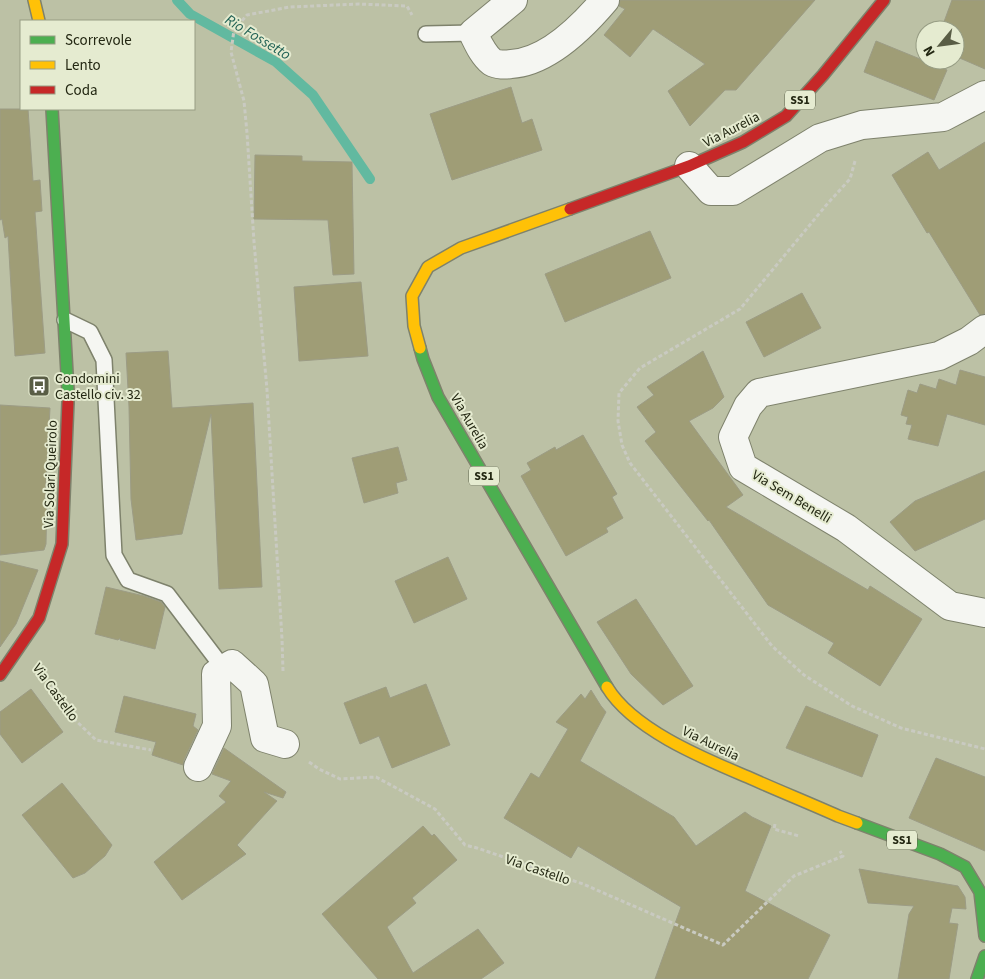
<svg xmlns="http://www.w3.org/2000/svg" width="985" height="979" font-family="'Source Sans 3',sans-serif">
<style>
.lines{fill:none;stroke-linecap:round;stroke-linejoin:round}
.stream{stroke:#62b9a0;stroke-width:10}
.building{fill:#9f9d76;stroke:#9c9c85}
.lane-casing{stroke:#7e826c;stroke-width:18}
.street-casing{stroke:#7e826c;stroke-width:30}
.fast-casing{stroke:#7e826c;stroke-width:14}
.slow-casing{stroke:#7e826c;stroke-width:14}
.jam-casing{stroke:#7e826c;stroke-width:14}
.path{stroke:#c9cac1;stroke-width:3;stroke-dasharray:4 2.5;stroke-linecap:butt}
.lane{stroke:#f5f6f2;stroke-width:15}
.street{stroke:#f5f6f2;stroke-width:28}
.fast{stroke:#4caf50;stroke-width:11}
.slow{stroke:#ffc107;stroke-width:11}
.jam{stroke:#c62828;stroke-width:11}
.labels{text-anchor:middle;stroke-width:4;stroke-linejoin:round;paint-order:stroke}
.shield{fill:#e5ebd0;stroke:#5d624b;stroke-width:1}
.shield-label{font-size:12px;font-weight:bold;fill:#232712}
.street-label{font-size:14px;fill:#232712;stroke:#e5ebd0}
.poi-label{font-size:14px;fill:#232712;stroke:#e5ebd0;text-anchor:start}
.water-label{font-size:15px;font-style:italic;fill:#226255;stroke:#e5ebd0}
</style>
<rect width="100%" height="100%" fill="#bcc1a5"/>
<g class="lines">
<path class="stream" d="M177 0 190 14 276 62 313 95 370 179"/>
</g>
<g class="building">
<path d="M620 0H815L736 90H725L690 126 668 91 705 64 653 29 630 57 604 35 625 9 619 6Z"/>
<path d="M952 0H985V69L955 56V30H941Z"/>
<path d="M876 41 947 70 934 100 864 72Z"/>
<path d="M511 87 522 123 532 119 542 150 452 180 430 114Z"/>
<path d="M0 109H28L33 181 40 180 42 211 35 212 45 353 15 356 8 236 5 238 2 219 0 220Z"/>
<path d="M985 142V314L980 315 929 232 927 233 892 175 928 152 939 170Z"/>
<path d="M255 155 302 156V161L352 162 354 274 333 275 328 220 254 219Z"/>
<path d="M650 231 671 278 565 322 545 274Z"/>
<path d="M361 282 368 356 299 361 294 287Z"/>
<path d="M802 293 821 328 764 357 746 322Z"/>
<path d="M168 351 172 408 253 403 262 587 219 589 211 414 182 534 136 540 131 499 129 407 126 353Z"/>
<path d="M703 351 724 397 713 408 689 421 743 495 726 507 868 590 870 586 922 619 880 686 828 653 834 643 768 605 709 520 708 521 645 441 656 432 637 407 654 395 647 387Z"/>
<path d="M960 370 985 377V425L947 414 938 446 908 439 912 425 906 424 908 417 901 415 908 390 917 393 920 384 936 389 939 379 956 385Z"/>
<path d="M0 405 50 408 45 499H47L46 544 44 550 0 555Z"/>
<path d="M583 435 617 494 612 497 623 518 606 528 608 532 566 556 521 476 531 470 527 463 555 447 556 450Z"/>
<path d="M398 447 407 480 396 483 398 493 364 503 352 458Z"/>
<path d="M985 471V519L915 551 890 522 915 501Z"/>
<path d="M448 557 467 599 414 623 395 581Z"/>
<path d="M0 561 38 570 16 624 0 647Z"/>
<path d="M106 587 144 596 161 602 165 607 155 649 120 640V638L118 640 95 634Z"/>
<path d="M636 599 693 686 663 705 631 674 597 622Z"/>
<path d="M426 684 450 745 392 768 379 736 360 744 344 703 386 687 390 698Z"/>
<path d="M31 689 63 732 22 763 0 734V712Z"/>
<path d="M591 690 601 706 606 712 580 761 674 817 696 846 745 812 752 817 771 826 745 891 830 935 808 979H655L681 907 578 846 571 858 504 818 531 773 539 778 568 729 556 722 581 694 585 699Z"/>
<path d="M124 696 196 714 193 726 198 730 184 760 183 765 152 755 156 742 115 732Z"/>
<path d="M806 706 878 735 862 777 786 748Z"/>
<path d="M224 748 286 792 283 798 264 792 277 801 237 845 246 854 182 900 154 862 226 802 219 796 231 781 212 774Z"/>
<path d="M936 758 985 777V851L909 818Z"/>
<path d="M62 783 112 845 105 856 85 873 73 878 22 815Z"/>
<path d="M423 826 432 836 434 834 457 860 412 898 416 903 387 927 413 973 478 929 504 963 481 979H378L322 914Z"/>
<path d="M859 869 958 886 965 897 966 909 952 908 949 923 958 924 949 979H898L909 914 914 906 868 903Z"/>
</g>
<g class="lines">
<g class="lane-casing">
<g id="lane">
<path d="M426 34 473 33"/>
<path d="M65 320 90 332 104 360 114 555 128 580 167 594 224 669"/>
</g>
</g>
<g class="street-casing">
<g id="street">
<path d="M513 0 473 33C478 43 483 55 492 62 497 65 506 65 511 64 548 62 583 26 605 0"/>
<path d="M689 166 711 191H733L820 138 862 125 943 117 985 95"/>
<path d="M985 329 969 341 939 356 759 393 748 406 733 437 743 467 846 528 950 606 985 613"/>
<path d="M198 767 217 726 216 674 232 664 254 684 265 738 285 744"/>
</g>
</g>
<g class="fast-casing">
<g id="fast">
<path d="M52 109 68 391V402"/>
<path d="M420 348 423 359 438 397 607 687"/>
<path d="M857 823 940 854 965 867 980 892 985 936"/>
<path d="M977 979 985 956"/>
</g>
</g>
<g class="slow-casing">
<g id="slow">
<path d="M34 0 39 21"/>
<path d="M420 348 414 326 412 296 428 267 461 248 570 209"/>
<path d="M607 687C633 730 705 759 750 778 779 791 809 803 838 816L857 823"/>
</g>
</g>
<g class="jam-casing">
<g id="jam">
<path d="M570 209 689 166 743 142 786 116 823 75 884 0"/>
<path d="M0 675 39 618 62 544 68 402"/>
</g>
</g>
<g class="path">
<path d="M855 161 850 179 828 203 740 309 640 368 619 393 618 421 622 445 630 463 772 646 804 675 852 706 901 728 985 749"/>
<path d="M41 670 71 716 96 740 151 750"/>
<path d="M283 671 282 639 267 390 254 242 247 133 244 101 231 52 234 30 247 15 290 7 359 4 407 6 412 15"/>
<path d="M309 762 319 769 340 779 376 777 435 809 465 845 477 848 583 884 723 945 794 876 843 856 840 851"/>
<path d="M775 824 774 829 799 836"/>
</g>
<use href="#lane" class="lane"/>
<use href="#street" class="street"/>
<use href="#fast" class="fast"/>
<use href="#slow" class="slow"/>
<use href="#jam" class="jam"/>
</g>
<defs>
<g id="bus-square" transform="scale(1.125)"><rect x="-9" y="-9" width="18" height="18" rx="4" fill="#595d45" stroke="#e5ebd0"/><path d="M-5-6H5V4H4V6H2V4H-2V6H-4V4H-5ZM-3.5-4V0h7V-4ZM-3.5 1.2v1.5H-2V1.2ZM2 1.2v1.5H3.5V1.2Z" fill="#fff"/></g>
</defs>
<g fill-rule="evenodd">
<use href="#bus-square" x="39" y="386"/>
</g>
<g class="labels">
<g class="shield">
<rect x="785" y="90.5" width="30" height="19" rx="4"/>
<rect x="469" y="466.5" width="30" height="19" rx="4"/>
<rect x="887" y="830.5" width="30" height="19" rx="4"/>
</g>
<g class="shield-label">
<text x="800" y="104">SS1</text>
<text x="484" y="480">SS1</text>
<text x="902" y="844">SS1</text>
</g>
<g class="street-label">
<text transform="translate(731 129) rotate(-27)" y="5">Via Aurelia</text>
<text transform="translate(470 421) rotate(60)" y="5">Via Aurelia</text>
<text transform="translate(50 474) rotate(-88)" y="5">Via Solari Queirolo</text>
<text transform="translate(792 496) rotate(31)" y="5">Via Sem Benelli</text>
<text transform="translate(56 692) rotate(54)" y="5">Via Castello</text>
<text transform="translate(711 743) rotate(26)" y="5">Via Aurelia</text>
<text transform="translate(538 869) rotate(19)" y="5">Via Castello</text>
</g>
<g class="poi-label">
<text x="55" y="383">Condomini<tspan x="55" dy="16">Castello civ. 32</tspan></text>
</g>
<g class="water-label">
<text transform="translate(258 37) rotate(31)" y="5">Rio Fossetto</text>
</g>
</g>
<rect x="20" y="20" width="175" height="90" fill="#e5ebd0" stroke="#979d84"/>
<rect x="30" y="36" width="25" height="8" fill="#4caf50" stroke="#979d84"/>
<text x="65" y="45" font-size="15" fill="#232712">Scorrevole</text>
<rect x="30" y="61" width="25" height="8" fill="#ffc107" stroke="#979d84"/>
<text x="65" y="70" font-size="15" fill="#232712">Lento</text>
<rect x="30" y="86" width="25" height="8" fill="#c62828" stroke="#979d84"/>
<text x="65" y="95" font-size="15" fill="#232712">Coda</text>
<g transform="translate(940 45) rotate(241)"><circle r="24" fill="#e5ebd0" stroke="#979d84"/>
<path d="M0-4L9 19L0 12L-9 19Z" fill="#595d45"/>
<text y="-8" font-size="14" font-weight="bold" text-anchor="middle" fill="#232712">N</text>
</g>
</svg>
